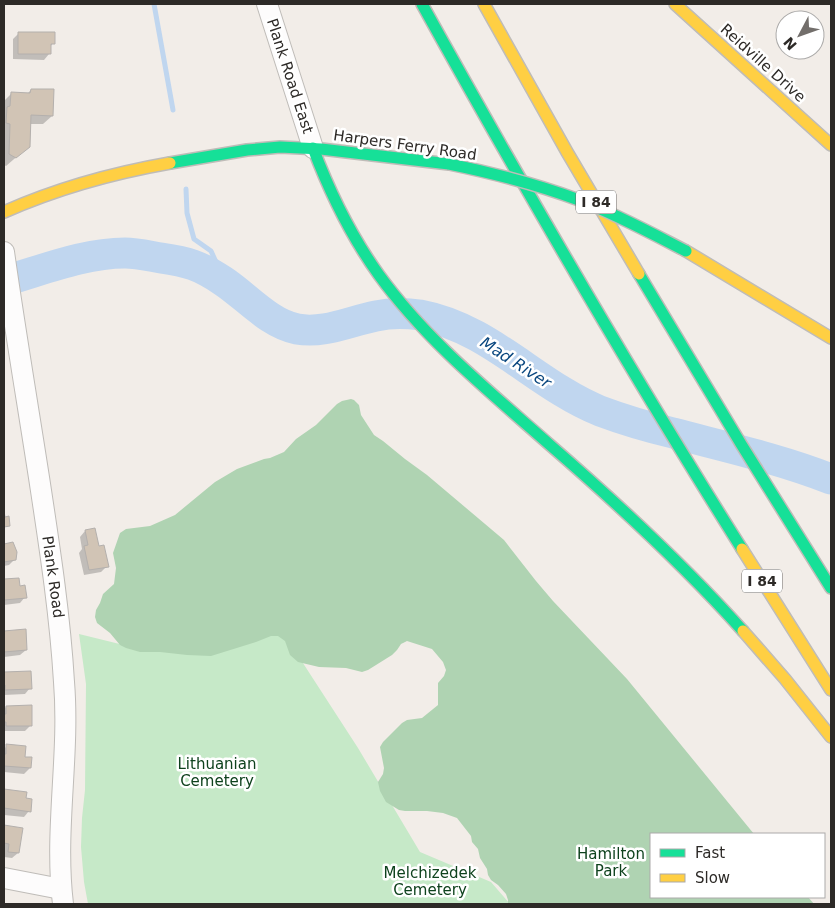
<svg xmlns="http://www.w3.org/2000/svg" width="835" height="908" font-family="'DejaVu Sans',sans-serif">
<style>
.green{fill:#c6e9c8}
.forest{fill:#afd3b2}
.shadow{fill:#0003}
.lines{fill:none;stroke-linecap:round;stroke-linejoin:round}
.stream{stroke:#c0d6ef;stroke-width:5}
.river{stroke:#c0d6ef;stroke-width:31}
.building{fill:#d1c4b5;stroke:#b4b0ad}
.street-casing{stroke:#bfbcb8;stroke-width:22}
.fast-casing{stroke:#bfbcb8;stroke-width:14}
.slow-casing{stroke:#bfbcb8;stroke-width:14}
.street{stroke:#fdfcfc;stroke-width:20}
.fast{stroke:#16e098;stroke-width:11}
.slow{stroke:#ffcf43;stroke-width:11}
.fast-bridge-casing{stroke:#bfbcb8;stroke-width:14;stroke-linecap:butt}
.fast-bridge{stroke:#16e098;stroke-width:11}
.labels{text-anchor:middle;stroke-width:5;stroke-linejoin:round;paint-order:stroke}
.shield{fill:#fff;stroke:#6c6a68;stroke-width:1}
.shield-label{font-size:14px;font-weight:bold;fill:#2d2a27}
.street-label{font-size:15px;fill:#2d2a27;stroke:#fff}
.park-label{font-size:15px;fill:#0e421d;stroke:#fff}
.water-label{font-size:16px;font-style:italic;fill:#0a477f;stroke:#fff}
</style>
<rect width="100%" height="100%" fill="#f2ede8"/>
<path class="green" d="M277 623 358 748 420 852 491 882 510 904H88L84 882 81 847 82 818 85 790 86 684 79 634 144 650Z"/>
<path class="forest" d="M351 399 354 400 359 405 361 415 374 435 383 441 405 459 427 475 504 540 536 581 553 601 627 679 754 834H651V897H808L814 904H508V900L506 894 498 885 491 880 488 875 487 869 480 858 478 849 472 842 471 836 457 818 443 813 427 811H405L399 810 386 802 380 791 378 782 383 774 384 768 380 747 383 742 402 723 407 720 422 718 438 705V683L444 676 446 670 443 662 432 649 407 641 401 644 397 650 392 655 368 670 362 672 346 668 319 667 298 662 290 655 285 641 278 636H271L256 642 211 656 187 655 160 652H140L126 648 120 645 110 633 97 623 95 617 96 610 100 603 103 594 114 584 116 568 113 553 120 533 126 529 150 526 175 515 215 482 237 469 264 459 270 458 284 452 296 439 316 425 337 404 342 401Z"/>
<g class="shadow">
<path d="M19 33 53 43 50 47 49 54 44 60 13 59V39Z"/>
<path d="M31 90 52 116 43 124H30L28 147 6 166 4 165V101L12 93 27 94Z"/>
<path d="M85 531 98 547 107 566 101 572 84 575 79 553 82 549 80 537Z"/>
<path d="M12 544 14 560 9 565 4 566V545Z"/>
<path d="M18 579V587L25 597 20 603 4 605V580Z"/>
<path d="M24 631 26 650 20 655 4 657V632Z"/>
<path d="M5 674 30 688 25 694 4 695V675Z"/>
<path d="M6 707 31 725 25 731H4V709Z"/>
<path d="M7 746 24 758 30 768 24 774 4 772V749Z"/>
<path d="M5 790 24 799 29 811 24 817 4 815Z"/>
<path d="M4 826 22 829 18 853 12 858 4 857Z"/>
</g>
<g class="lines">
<g class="stream">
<path d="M154 4 173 110"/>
<path d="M186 189 187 213 194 239 211 251 220 271 219 279"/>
</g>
<path class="river" d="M4 281C43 270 84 253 125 253 137 253 149 256 161 258 188 262 199 265 223 281 246 296 268 323 297 329 324 334 350 321 376 316 390 313 405 313 420 315 490 328 536 385 600 411 624 420 648 427 673 433 726 447 780 459 831 479"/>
</g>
<g class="building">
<path d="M18 32H55V44H51V54H18Z"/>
<path d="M31 89H54L53 116 31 115 30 147 16 158 9 154 10 124 6 123 7 107 10 106 11 92 30 93Z"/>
<path d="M4 511 5 517 9 516 10 526 4 527Z"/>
<path d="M95 528 99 546 104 545 109 567 89 570 84 546 88 545 85 530Z"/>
<path d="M13 542 17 552 16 560 4 562V544Z"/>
<path d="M19 578 20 586 25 585 27 598 4 600V579Z"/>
<path d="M26 629 27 650 4 652V631Z"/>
<path d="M31 671 32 689 5 690V685L4 686V672Z"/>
<path d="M32 705V726H6V722H4V714H6V706Z"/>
<path d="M6 744 26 746 25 757H32L31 768 4 766V754H6Z"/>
<path d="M4 789 27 792 26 798 32 799 31 812 4 808Z"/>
<path d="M4 825 23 828 19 853 8 852 9 844 4 843Z"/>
</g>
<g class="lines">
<g class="street-casing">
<g id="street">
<path d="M267 4 313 148"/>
<path d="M4 252C15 330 28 406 40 484 50 550 60 615 64 682 70 756 54 830 63 904"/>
<path d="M4 878 61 889"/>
</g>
</g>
<g class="fast-casing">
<g id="fast">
<path d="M422 4C524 188 630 371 742 549"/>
<path d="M313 148C330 193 351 236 379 275 426 340 490 392 550 445 618 504 683 564 743 631"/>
<path d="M170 163 247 150 280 147 321 149 449 164"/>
<path d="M639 274 741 444 831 588"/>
</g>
</g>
<g class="slow-casing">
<g id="slow">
<path d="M484 4 567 152 639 274"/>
<path d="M675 4 831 145"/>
<path d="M4 212C58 188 113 173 170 163"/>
<path d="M686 251 831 338"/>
<path d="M742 549 831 690"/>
<path d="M743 631 785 679 831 737"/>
</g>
</g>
<use href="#street" class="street"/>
<use href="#fast" class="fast"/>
<use href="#slow" class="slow"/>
<g class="fast-bridge-casing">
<path id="fast-bridge" d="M449 164C493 173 536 184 579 200 616 214 651 233 686 251"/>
</g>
<use href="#fast-bridge" class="fast-bridge"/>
</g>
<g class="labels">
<g class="shield">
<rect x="576" y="190.5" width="40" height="23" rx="4"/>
<rect x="742" y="569.5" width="40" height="23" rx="4"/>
</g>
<g class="shield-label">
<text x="596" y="207">I 84</text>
<text x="762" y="586">I 84</text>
</g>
<g class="street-label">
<text transform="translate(763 63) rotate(42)" y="5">Reidville Drive</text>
<text transform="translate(290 76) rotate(72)" y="5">Plank Road East</text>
<text transform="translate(405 145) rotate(8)" y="5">Harpers Ferry Road</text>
<text transform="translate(53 577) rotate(82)" y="5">Plank Road</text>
</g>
<g class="park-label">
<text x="217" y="769">Lithuanian<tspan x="217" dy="17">Cemetery</tspan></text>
<text x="611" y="859">Hamilton<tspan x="611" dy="17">Park</tspan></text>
<text x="430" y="878">Melchizedek<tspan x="430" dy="17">Cemetery</tspan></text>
</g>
<g class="water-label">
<text transform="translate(516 362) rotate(33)" y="6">Mad River</text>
</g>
</g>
<rect width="835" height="908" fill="none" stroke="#2d2a27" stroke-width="10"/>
<rect x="650" y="833" width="175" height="65" fill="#ffffff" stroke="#abaaa9"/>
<rect x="660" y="849" width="25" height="8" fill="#16e098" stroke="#abaaa9"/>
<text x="695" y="858" font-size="15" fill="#2d2a27">Fast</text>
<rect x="660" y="874" width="25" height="8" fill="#ffcf43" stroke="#abaaa9"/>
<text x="695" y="883" font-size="15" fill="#2d2a27">Slow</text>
<g transform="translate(800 35) rotate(229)"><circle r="24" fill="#ffffff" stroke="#abaaa9"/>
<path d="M0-4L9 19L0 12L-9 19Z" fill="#726e6b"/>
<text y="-8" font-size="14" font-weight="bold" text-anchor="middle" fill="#2d2a27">N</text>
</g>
</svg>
